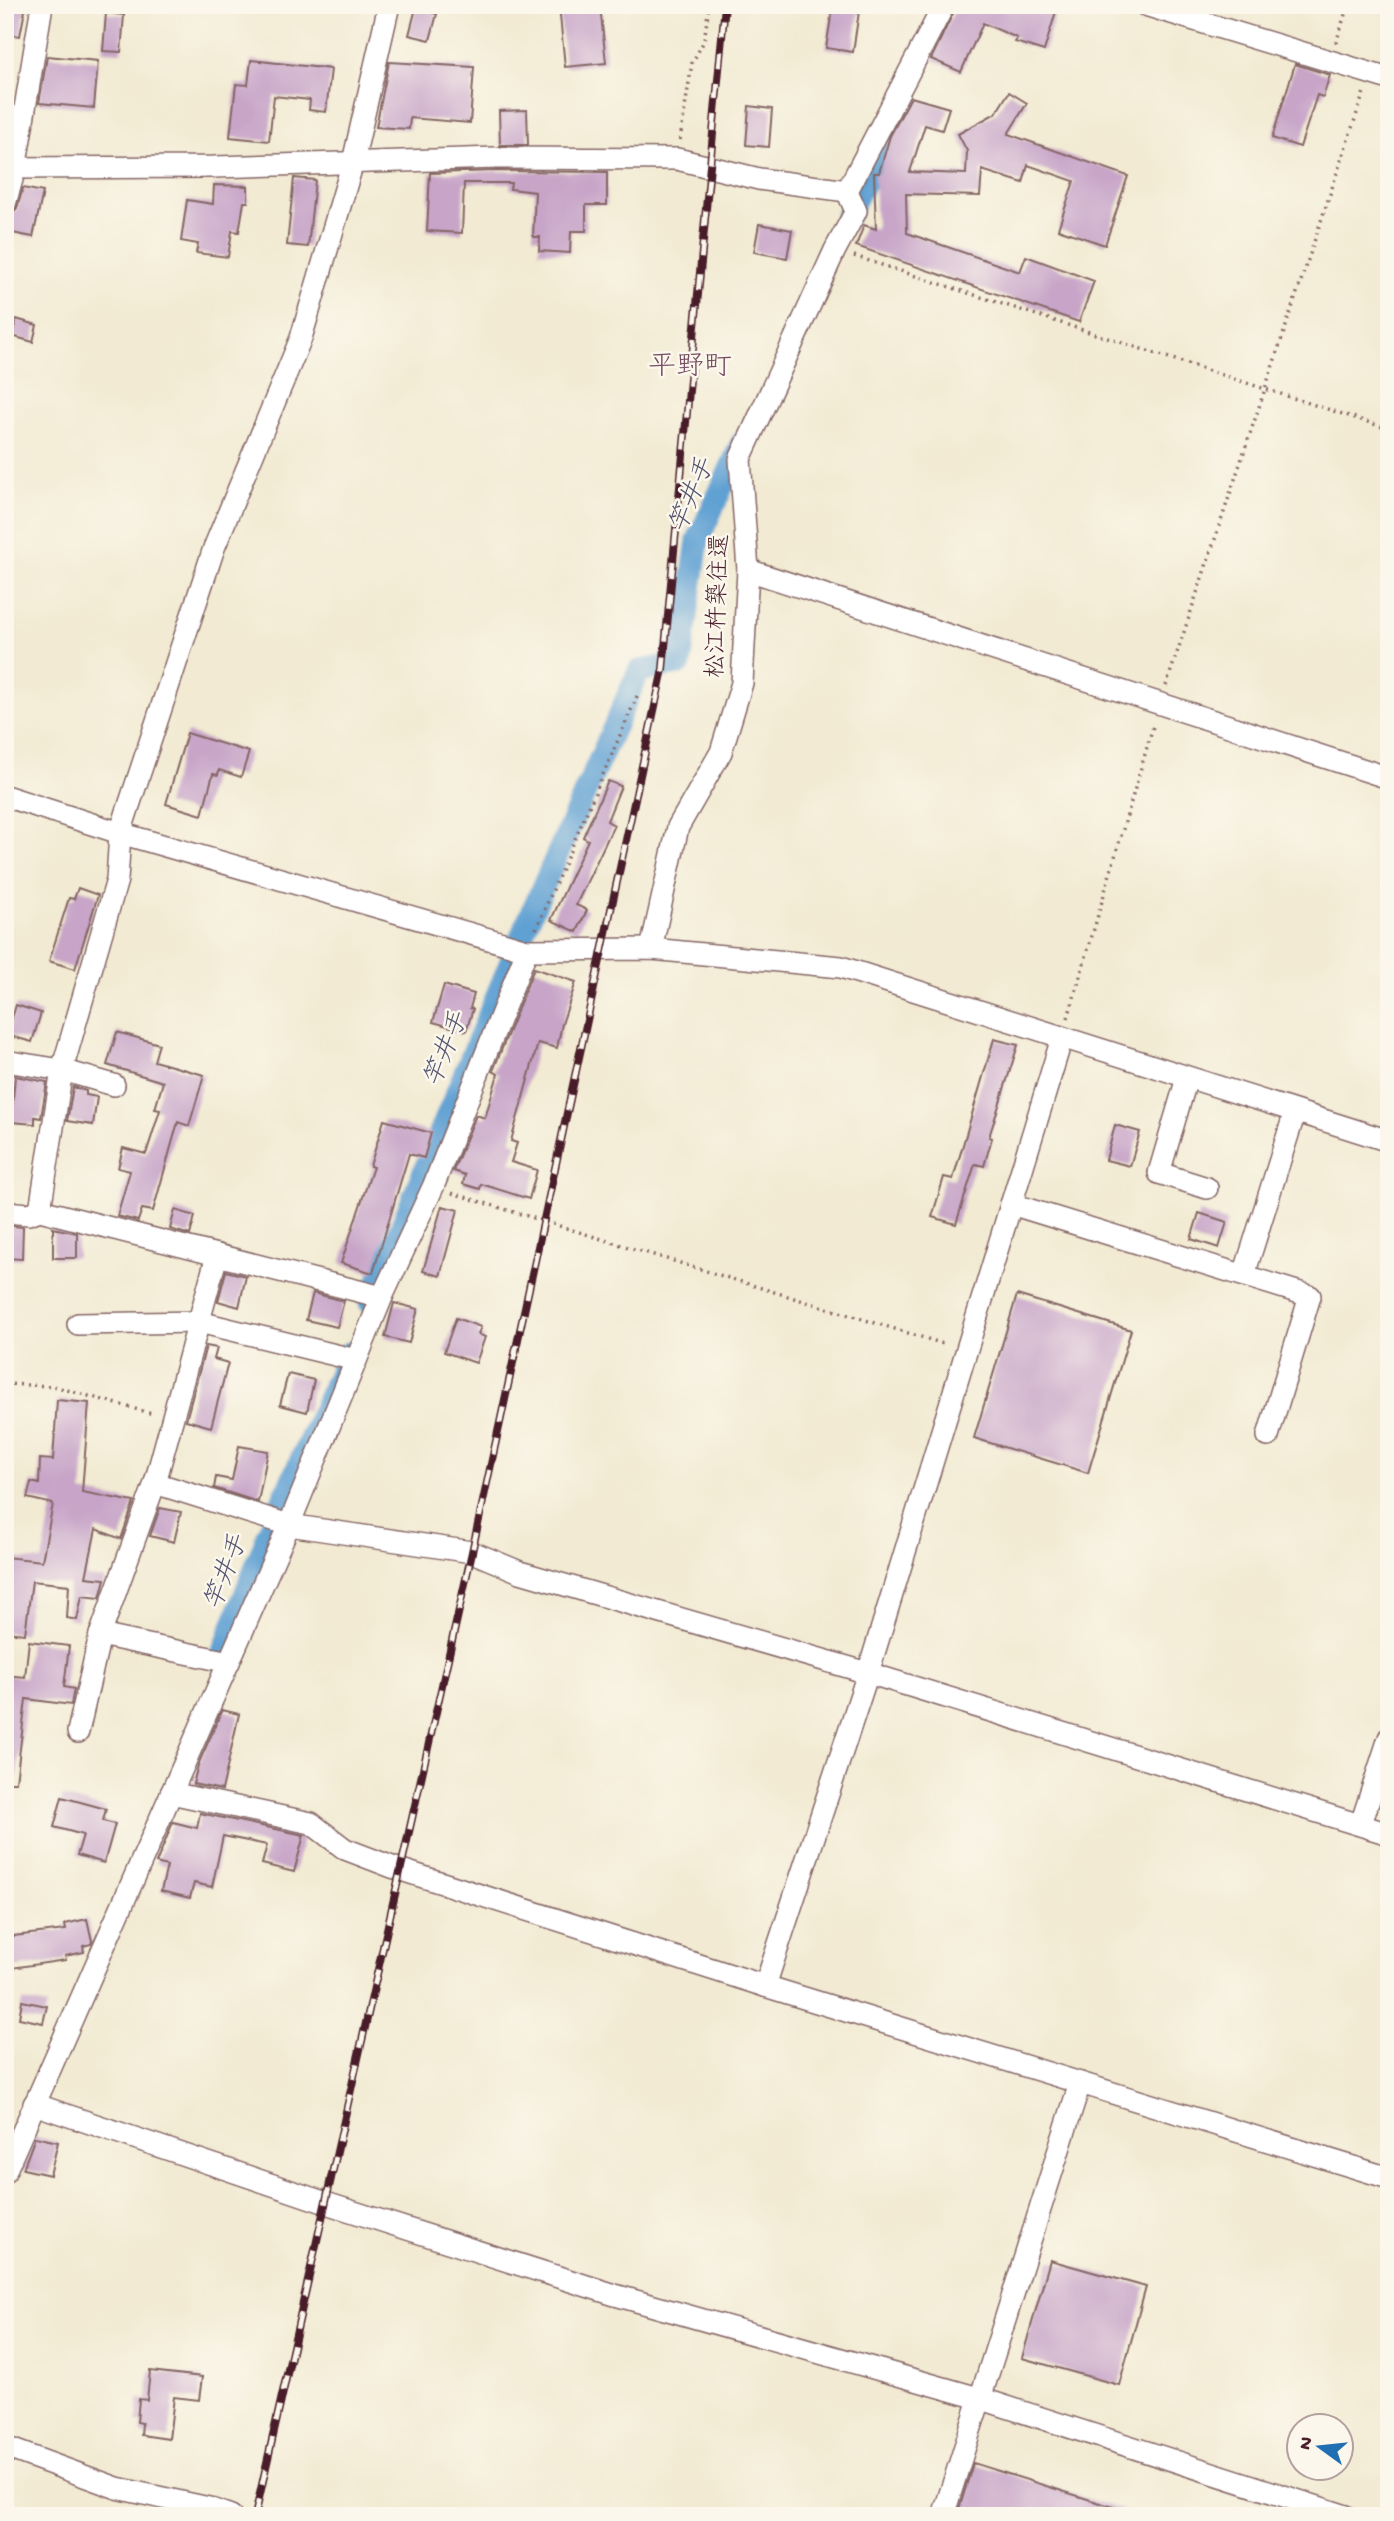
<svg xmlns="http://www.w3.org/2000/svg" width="1394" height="2521" font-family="'Gochi Hand','Klee One',sans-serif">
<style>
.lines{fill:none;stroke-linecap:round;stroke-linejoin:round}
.canal{stroke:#60a1d3;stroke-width:23}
.building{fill:#c7a4c8}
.minor-casing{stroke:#856665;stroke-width:24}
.path{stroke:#856665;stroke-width:3.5;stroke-dasharray:2 5;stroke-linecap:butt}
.minor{stroke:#fff;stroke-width:21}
.rail-casing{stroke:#4a1f2b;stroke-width:8}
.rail{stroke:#fbf7ec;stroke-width:5;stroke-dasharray:16;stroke-linecap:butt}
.labels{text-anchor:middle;stroke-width:5;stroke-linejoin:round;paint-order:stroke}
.street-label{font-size:24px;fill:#4a1f2b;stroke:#fbf7ec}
.water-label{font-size:26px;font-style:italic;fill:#53536e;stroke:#fbf7ec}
.quarter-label{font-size:28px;fill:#764e62;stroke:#fbf7ec}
</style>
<rect width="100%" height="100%" fill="#fbf7ec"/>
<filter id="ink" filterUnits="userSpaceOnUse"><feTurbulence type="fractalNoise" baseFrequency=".0143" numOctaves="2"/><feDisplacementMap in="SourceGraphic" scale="14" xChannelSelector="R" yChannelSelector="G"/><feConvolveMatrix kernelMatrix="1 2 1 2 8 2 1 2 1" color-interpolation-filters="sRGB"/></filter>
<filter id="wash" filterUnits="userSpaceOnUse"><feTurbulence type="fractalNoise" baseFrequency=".00686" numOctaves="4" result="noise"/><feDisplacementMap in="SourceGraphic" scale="28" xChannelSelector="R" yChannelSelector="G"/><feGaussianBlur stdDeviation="1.57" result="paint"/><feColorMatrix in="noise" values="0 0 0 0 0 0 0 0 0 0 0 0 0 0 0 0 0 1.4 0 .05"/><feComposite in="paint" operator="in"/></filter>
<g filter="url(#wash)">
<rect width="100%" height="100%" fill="#f2ead2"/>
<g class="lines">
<g class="canal">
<path d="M846 218 889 133"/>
<path d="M370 1302 526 925 639 671 680 664 698 540 742 443"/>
<path d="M220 1660 272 1524 349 1353"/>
</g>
</g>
<g id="blocks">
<g class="building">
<path d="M5 5H26L20 36 5 34Z"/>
<path d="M559 5H600L606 63 565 67Z"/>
<path d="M833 5H860L853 52 826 48Z"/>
<path d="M957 5H1058L1044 51 1015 42 1017 38 983 23 961 72 931 59Z"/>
<path d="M416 8 437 14 430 40 409 35Z"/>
<path d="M106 13 124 15 121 52 103 51Z"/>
<path d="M47 56 98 61 94 108 39 103Z"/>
<path d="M251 60 331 69 326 112 309 110 310 100 274 96 269 141 230 137 236 84 248 85Z"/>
<path d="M389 62 474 67 470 123 410 118 409 129 376 127Z"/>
<path d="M1295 64 1330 75 1323 97 1317 95 1300 147 1272 138Z"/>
<path d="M1009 92 1027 103 1008 134 1128 176 1105 245 1058 229 1074 181 1028 165 1023 183 982 170 980 196 906 194 907 233 1020 272 1026 256 1094 281 1079 322 856 246 864 225 876 229 874 173H879L890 136 911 97 949 108 942 130 925 125 910 172 966 174 967 151 958 134 996 113Z"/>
<path d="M749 106 772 109 769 147 746 145Z"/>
<path d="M527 110 528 145H500L499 111Z"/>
<path d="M496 171 607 172V205H586V231H571L570 253 539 251 540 237H533L535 192 510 189 511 183H464L462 233 427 231 430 173Z"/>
<path d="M294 178 315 180 308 247 287 245Z"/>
<path d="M214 185 248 186V202H244L239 232 232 231 228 257 196 253 198 244 181 241 187 200 213 204Z"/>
<path d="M23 188 43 192 33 237 7 232 10 216 17 208Z"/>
<path d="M759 224 792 230 787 258 754 252Z"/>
<path d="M16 319 37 325 33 342 12 336Z"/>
<path d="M187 733 249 752 241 777 219 770 218 775 213 774 202 815 166 804Z"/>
<path d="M608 781 621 786 607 821 614 825 576 905 587 910 577 932 551 920 588 840 583 837Z"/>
<path d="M78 888 98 895 75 969 49 961 69 898 74 899Z"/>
<path d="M534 968 576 982 562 1024 557 1048 538 1043 511 1141 517 1143 511 1162 537 1170 529 1199 481 1184 480 1189 463 1184 465 1175 453 1171 476 1115 485 1118 498 1074 493 1071Z"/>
<path d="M444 985 474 994 470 1008 473 1009 466 1031 433 1022Z"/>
<path d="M16 1005 41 1013 32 1042 7 1035Z"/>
<path d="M117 1032 159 1044 154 1061 204 1075 189 1126 178 1122 153 1211 142 1209 138 1221 117 1216 130 1171 118 1168 123 1148 146 1154 160 1110 155 1109 163 1082 107 1065Z"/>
<path d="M994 1039 1018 1045 989 1137 992 1138 984 1166 975 1164 956 1224 932 1217 944 1177 953 1179Z"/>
<path d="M15 1076 47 1082 41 1118 35 1117V1124L11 1122Z"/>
<path d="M73 1087 86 1091V1095L97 1097 93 1125 67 1121Z"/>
<path d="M384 1120 431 1133 424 1158 409 1154 373 1273 341 1263 373 1167 370 1166Z"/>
<path d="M1115 1125 1140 1132 1130 1166 1106 1160Z"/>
<path d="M442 1206 458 1210 440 1276 423 1271Z"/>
<path d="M175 1210 195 1216 190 1235 170 1229Z"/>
<path d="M1199 1213 1227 1222 1219 1248 1191 1239Z"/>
<path d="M5 1225 23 1227 22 1259 5 1258Z"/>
<path d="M53 1228 77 1233V1258H53Z"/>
<path d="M226 1271 246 1276 239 1307 218 1301Z"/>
<path d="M313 1293 344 1301 337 1327 306 1320Z"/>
<path d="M1017 1295 1131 1330 1088 1473 974 1438Z"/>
<path d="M394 1303 418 1309 409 1343 385 1337Z"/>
<path d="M456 1318 481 1327 478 1334 485 1337 476 1363 444 1352Z"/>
<path d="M206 1346 217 1348 214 1359 228 1363 211 1427 186 1420Z"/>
<path d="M288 1374 314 1380 307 1412 280 1405Z"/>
<path d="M57 1400 89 1403 82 1492 134 1502 121 1539 96 1529 86 1577 105 1579 100 1598 82 1596 77 1620 67 1618 69 1585 32 1581 25 1634 5 1632V1557L42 1561 53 1504 27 1498 31 1482 39 1484 40 1459 53 1460Z"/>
<path d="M239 1446 268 1451 258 1502 214 1488 216 1477 232 1480Z"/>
<path d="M160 1508 181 1512 174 1542 150 1536Z"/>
<path d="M29 1641 69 1646 64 1687 74 1689 71 1705 26 1699 16 1782H5V1675L25 1677Z"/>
<path d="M222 1710 239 1714 222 1790 193 1784 198 1765Z"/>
<path d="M62 1797 106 1809 103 1821 115 1824 104 1863 77 1855 83 1835 54 1827Z"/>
<path d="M200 1813 304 1835 294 1872 262 1864 267 1845 223 1836 212 1887 194 1883 190 1898 161 1891 167 1866 156 1863 173 1822 197 1828Z"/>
<path d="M87 1919 92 1941 91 1944 83 1946 84 1952 65 1956 66 1960 12 1968 10 1961 5 1962V1937L66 1930 65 1924Z"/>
<path d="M22 2001 47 2006 43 2023 19 2018Z"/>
<path d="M35 2137 58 2142 50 2175 23 2169Z"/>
<path d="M1050 2260 1146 2287 1119 2385 1022 2358Z"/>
<path d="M150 2371 202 2377 199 2400 174 2397 169 2439 141 2435 142 2423 137 2422 139 2399 147 2400Z"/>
<path d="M973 2463 1129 2512 1128 2516H957Z"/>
</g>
</g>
</g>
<g filter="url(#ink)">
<use href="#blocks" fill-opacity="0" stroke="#856665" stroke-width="2"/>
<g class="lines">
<g class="minor-casing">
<g id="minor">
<path d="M1145 5 1389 79"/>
<path d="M5 168 214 167 496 158 677 159 759 179 847 191"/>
<path d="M5 204 15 169 42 5"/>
<path d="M748 570 1389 778"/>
<path d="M5 796 120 833 527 950 651 949 841 967 1389 1141"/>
<path d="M651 949 678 827 721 752 742 683 748 570 740 459 835 250 856 211 847 191 944 5"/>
<path d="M5 1061 62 1070 114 1085"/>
<path d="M1187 1078 1159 1173 1207 1188"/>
<path d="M1011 1204 1310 1296 1268 1436"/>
<path d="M5 1212 29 1214 40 1210"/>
<path d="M1244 1275 1295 1112"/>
<path d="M382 1297 40 1210 62 1070 117 880 120 833 214 548 301 338 353 162 389 5"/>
<path d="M78 1324 199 1322 356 1360"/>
<path d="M155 1483 289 1525 472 1552 520 1572 868 1673 1389 1834"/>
<path d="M100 1635 229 1662"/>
<path d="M78 1732 100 1635 155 1483 217 1255"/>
<path d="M171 1793 311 1823 345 1849 392 1867 765 1986 1389 2178"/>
<path d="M1361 1824 1389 1738"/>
<path d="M765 1986 868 1673 1062 1038"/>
<path d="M34 2104 332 2205 615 2295 979 2398 1346 2516"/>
<path d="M5 2172 289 1525 382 1297 433 1187 527 950"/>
<path d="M5 2447 117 2488 209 2508 231 2516"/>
<path d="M943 2516 1080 2083"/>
</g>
</g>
<g class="path">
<path d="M1336 43 1348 5"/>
<path d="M680 140 692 63 704 41 709 5"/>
<path d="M854 256 1389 429"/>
<path d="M1166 686 1364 92"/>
<path d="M536 929 638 694"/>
<path d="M1068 1018 1154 723"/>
<path d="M452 1193 947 1345"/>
<path d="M5 1384 53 1386 153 1414"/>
</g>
<use href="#minor" class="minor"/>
<g class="rail-casing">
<path id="rail" d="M255 2516 472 1552 663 669 725 5"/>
</g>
<use href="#rail" class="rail"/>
</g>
</g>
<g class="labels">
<g class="street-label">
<text transform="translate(716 606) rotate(-88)" y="8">松江杵築往還</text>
</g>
<g class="water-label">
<text transform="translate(690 495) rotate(-67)" y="9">竿井手</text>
<text transform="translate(444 1049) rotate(-68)" y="9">竿井手</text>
<text transform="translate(224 1572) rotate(-69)" y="9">竿井手</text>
</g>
<g class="quarter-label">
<text x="690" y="374">平野町</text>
</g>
</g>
<rect width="1394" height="2521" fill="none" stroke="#fbf7ec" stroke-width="28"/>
<g transform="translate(1320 2447) rotate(285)"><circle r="33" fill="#fbf7ec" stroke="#b4a19f" stroke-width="2"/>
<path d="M0-5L12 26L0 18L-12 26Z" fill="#1f6fb2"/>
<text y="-10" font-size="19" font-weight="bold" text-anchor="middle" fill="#4a1f2b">N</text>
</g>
</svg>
